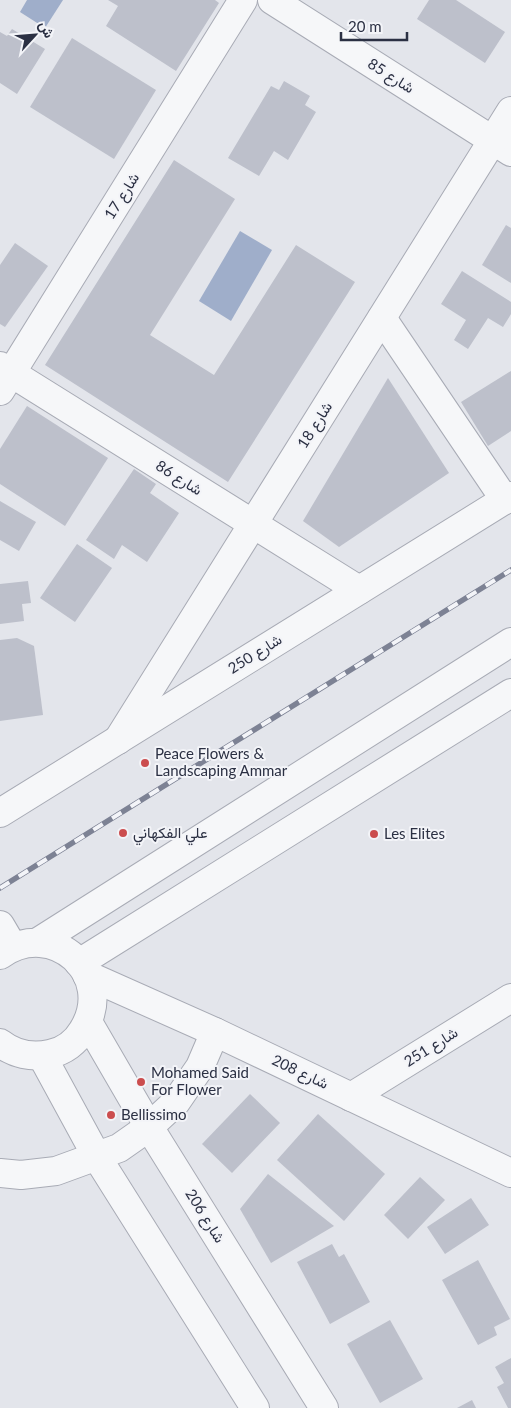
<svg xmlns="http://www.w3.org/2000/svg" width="511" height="1408" font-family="Lato,Vazirmatn,sans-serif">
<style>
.water{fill:#9faeca}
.building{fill:#bdc0cb}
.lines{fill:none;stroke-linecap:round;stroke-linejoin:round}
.minor-casing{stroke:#a8abb5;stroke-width:30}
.minor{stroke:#f6f7f9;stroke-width:28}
.rail-casing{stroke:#7d8294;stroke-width:5.5}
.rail{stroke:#f3f4f8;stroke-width:4;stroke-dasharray:11;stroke-linecap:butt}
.poi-dot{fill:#cb4d4e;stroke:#f3f4f8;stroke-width:2}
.labels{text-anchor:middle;stroke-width:4;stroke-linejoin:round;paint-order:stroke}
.street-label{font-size:15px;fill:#2b3043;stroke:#f3f4f8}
.poi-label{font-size:15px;fill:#2b3043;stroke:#f3f4f8;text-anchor:start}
</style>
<rect width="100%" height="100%" fill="#e3e5eb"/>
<g class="water">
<path d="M27 0H63L45 28 20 12Z"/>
<path d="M240 231 272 250 231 321 199 301Z"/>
</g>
<g class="building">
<path d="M108 0H215L219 3 176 71 106 26 118 6Z"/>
<path d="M429 0H456L505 32 485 63 417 19Z"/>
<path d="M12 29 45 49 17 94 0 83V32L7 36Z"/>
<path d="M72 38 156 90 114 159 30 107Z"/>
<path d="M284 81 310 96 305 105 316 112 288 160 274 151 259 176 228 158 271 86 279 90Z"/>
<path d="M174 160 235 199 150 335 214 375 296 245 355 282 228 482 45 365Z"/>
<path d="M506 225 511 228V283L482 265Z"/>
<path d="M15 243 48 266 5 327 0 324V265Z"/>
<path d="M462 271 511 302V314L503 327 488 318 468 349 454 340 466 320 441 304Z"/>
<path d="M511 371V431L488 446 461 402Z"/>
<path d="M388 378 449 473 339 547 303 521Z"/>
<path d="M27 406 108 458 65 526 0 484V449Z"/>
<path d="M134 469 156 484 150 493 179 513 147 562 122 545 114 559 86 540Z"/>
<path d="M0 501 36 522 19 551 0 540Z"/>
<path d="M77 544 112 568 75 622 40 598Z"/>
<path d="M28 581 31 603 22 604 24 621 0 624V584Z"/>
<path d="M17 638 34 646 43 715 0 721V640Z"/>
<path d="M250 1094 280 1123 232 1173 202 1144Z"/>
<path d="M318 1114 385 1174 344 1221 277 1160Z"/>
<path d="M268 1174 334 1226 271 1263 240 1209Z"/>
<path d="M420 1177 445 1200 408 1239 384 1215Z"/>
<path d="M471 1198 489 1225 445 1254 427 1227Z"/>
<path d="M332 1244 339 1257 344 1254 370 1302 330 1324 297 1262Z"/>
<path d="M478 1260 510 1319 494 1327 497 1335 478 1345 442 1280Z"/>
<path d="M390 1320 423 1379 380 1403 347 1344Z"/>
<path d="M511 1358V1408H508L497 1387 504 1383 495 1367Z"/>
<path d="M472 1400 476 1408H457Z"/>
</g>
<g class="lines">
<g class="minor-casing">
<g id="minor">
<path d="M272 0 511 152"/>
<path d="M382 318 505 500"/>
<path d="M0 366 359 590"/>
<path d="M0 391 243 0"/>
<path d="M118 740 511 111"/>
<path d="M0 813 511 496"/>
<path d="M0 925 13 947"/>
<path d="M38 942 511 642"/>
<path d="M0 955C53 917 117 975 83 1030 76 1042 64 1051 50 1054 32 1058 14 1054 0 1043"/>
<path d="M79 963 511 693"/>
<path d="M87 975 215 1032 511 1173"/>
<path d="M88 1022 149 1127 324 1408"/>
<path d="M42 1056 97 1157 255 1408"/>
<path d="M351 1097 511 998"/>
<path d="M0 1173 21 1175 56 1171 119 1148 149 1127 176 1102 200 1067 215 1032"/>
</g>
</g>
<use href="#minor" class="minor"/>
<g class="rail-casing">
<path id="rail" d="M0 888 511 570"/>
</g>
<use href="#rail" class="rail"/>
</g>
<g class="poi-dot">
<circle cx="145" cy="763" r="5"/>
<circle cx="123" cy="833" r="5"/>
<circle cx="374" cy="834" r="5"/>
<circle cx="141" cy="1082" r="5"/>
<circle cx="111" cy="1115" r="5"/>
</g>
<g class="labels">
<g class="street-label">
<text transform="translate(391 76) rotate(32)" y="5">شارع 85</text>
<text transform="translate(122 196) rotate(-58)" y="5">شارع 17</text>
<text transform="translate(315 425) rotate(-58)" y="5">شارع 18</text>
<text transform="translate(179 478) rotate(32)" y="5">شارع 86</text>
<text transform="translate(255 654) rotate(-32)" y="5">شارع 250</text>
<text transform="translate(431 1047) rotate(-32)" y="5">شارع 251</text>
<text transform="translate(300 1072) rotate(25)" y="5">شارع 208</text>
<text transform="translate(205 1216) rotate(58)" y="5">شارع 206</text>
</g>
<g class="poi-label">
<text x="155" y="759">Peace Flowers &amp;<tspan x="155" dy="17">Landscaping Ammar</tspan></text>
<text x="133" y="838">علي الفكهاني</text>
<text x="384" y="839">Les Elites</text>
<text x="151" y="1078">Mohamed Said<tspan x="151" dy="17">For Flower</tspan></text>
<text x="121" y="1120">Bellissimo</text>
</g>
</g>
<g transform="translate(35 35) rotate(64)" stroke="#f3f4f8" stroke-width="4" paint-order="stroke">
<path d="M0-4L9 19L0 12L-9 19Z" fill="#2b3043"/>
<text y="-8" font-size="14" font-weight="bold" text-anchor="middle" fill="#2b3043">ش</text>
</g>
<path d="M341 32v8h66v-8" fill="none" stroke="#2b3043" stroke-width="2.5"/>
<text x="348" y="32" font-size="15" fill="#2b3043" stroke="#f3f4f8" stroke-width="4" paint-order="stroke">20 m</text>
</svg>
